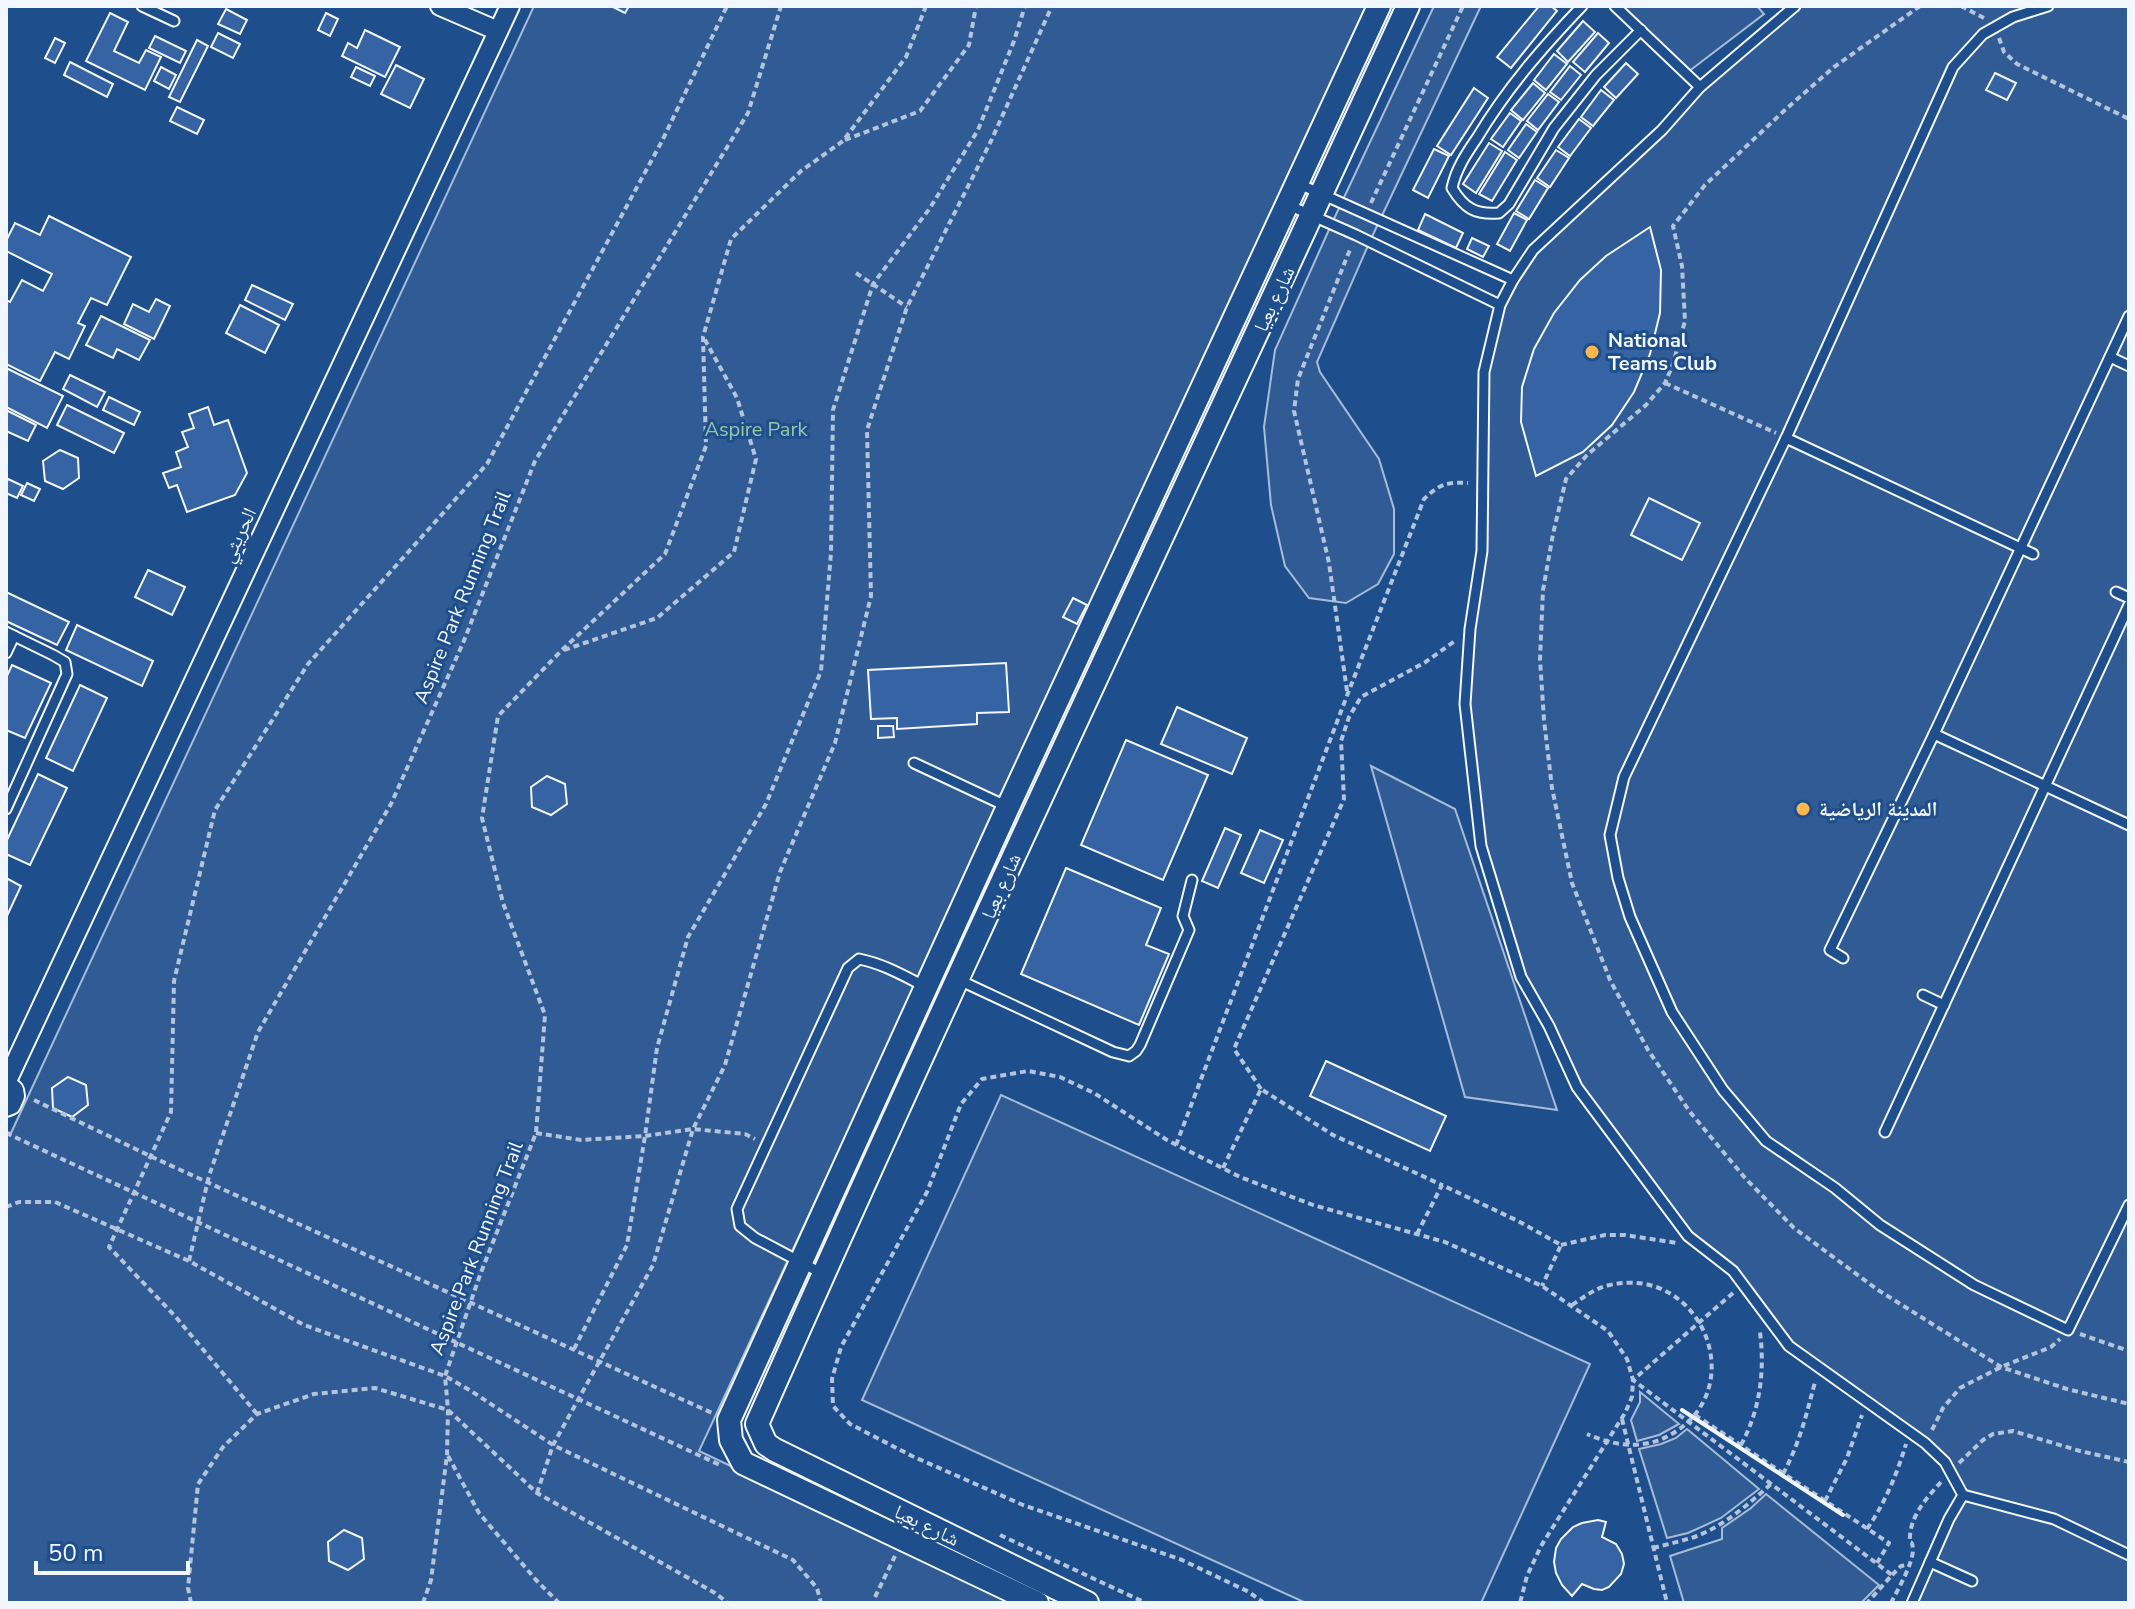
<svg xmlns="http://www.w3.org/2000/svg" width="2135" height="1609" font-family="'Nunito Sans','Noto Naskh Arabic',sans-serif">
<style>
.built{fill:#305b95;stroke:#a8bbd7;stroke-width:2}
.building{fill:#3563a3;stroke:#f2f6ff;stroke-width:2}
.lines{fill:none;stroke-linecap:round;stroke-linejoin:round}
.service-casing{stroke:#f2f6ff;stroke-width:13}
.minor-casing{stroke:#f2f6ff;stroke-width:22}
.tertiary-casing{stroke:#f2f6ff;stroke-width:26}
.path{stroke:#b3c4dc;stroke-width:4;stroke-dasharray:6 4;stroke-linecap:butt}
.service{stroke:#1f4e8c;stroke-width:9}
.minor{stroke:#1f4e8c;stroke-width:18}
.tertiary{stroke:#1f4e8c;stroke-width:22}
.wall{stroke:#f2f6ff;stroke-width:4}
.poi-dot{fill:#ffb74d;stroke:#1f4e8c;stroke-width:3}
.labels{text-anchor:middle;stroke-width:6;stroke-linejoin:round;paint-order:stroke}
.street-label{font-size:20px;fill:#f2f6ff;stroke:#1f4e8c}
.poi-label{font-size:20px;font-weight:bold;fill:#f2f6ff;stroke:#1f4e8c;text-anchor:start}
.park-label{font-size:20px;fill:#97c8a6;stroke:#1f4e8c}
</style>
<rect width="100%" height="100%" fill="#1f4e8c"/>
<g class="built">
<path d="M534 6H1372L699 1451 1019 1603H6V1132L11 1133Z"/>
<path d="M1434 6H1481L1370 241 1317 362 1320 372 1379 459 1394 509V554L1378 584 1346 603 1309 598 1285 566 1271 505 1264 427 1275 350 1332 223Z"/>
<path d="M1612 6H1757L1764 14 1684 75Z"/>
<path d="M1795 6H2129V1603H1912L1963 1495 1945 1462 1789 1346 1733 1271 1688 1236 1577 1087 1521 977 1481 846 1465 704 1482 551 1484 372 1500 305 1533 250 1700 87Z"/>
<path d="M1371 766 1455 809 1557 1110 1465 1097Z"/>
<path d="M1001 1095 1590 1364 1481 1603H1306L862 1400Z"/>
<path d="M1640 1392 1679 1424 1659 1435 1637 1441 1631 1420 1640 1402Z"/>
<path d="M1687 1429 1759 1489 1721 1518 1688 1533 1667 1538 1639 1449 1661 1444 1676 1438Z"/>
<path d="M1766 1494 1879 1585 1861 1603H1684L1670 1556 1722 1539V1528L1751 1508Z"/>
</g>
<g class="building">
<path d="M611 6H629L625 13Z"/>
<path d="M1539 6H1551L1557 11 1511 68 1497 57Z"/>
<path d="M226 9 247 20 240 34 218 24Z"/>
<path d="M110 13 128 22 114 51 139 63 146 50 161 57 145 90 86 61Z"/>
<path d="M326 13 338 19 330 36 318 30Z"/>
<path d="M1583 21 1595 32 1568 62 1557 51Z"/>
<path d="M365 30 400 47 385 77 342 56 348 43 357 48Z"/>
<path d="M218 33 240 44 233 58 211 47Z"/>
<path d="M1598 33 1609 43 1585 72 1573 62Z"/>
<path d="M155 36 186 51 180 63 149 48Z"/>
<path d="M55 38 65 43 55 63 45 58Z"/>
<path d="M197 40 208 46 180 102 169 97Z"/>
<path d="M1554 54 1567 64 1546 90 1534 80Z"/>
<path d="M70 62 113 84 107 97 64 75Z"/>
<path d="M1626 63 1638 74 1616 98 1604 87Z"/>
<path d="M396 65 424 79 410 108 381 94Z"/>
<path d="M1570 66 1581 75 1561 100 1550 92Z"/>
<path d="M161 67 176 75 169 89 154 81Z"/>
<path d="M356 67 375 76 370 86 351 77Z"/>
<path d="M1995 73 2016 83 2007 100 1986 90Z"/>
<path d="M1533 83 1545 93 1523 120 1511 110Z"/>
<path d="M1474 88 1488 98 1451 155 1437 146Z"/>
<path d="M1601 90 1614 100 1593 126 1581 117Z"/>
<path d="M1548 94 1559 102 1538 130 1527 121Z"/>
<path d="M177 107 204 120 197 134 170 121Z"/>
<path d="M1510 113 1521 121 1503 147 1491 139Z"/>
<path d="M1579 119 1591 128 1570 156 1558 147Z"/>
<path d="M1526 124 1537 132 1519 158 1508 150Z"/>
<path d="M1489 143 1502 151 1476 193 1463 184Z"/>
<path d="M1434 149 1449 156 1428 198 1413 190Z"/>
<path d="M1556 150 1569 158 1550 187 1537 178Z"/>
<path d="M1505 152 1517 160 1492 201 1479 194Z"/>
<path d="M1535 180 1548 188 1529 219 1516 211Z"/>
<path d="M1514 213 1527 220 1510 251 1497 244Z"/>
<path d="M1425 214 1463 233 1456 248 1418 230Z"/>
<path d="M49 216 131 257 107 305 91 298 78 323 85 326 69 359 55 352 40 381 6 364V300L10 302 22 280 43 291 52 274 6 251V241L15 223 40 235Z"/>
<path d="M1650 227 1661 270 1660 313 1650 354 1634 392 1612 425 1583 452 1536 476 1521 422 1522 387 1534 349 1554 313 1580 280 1606 256Z"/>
<path d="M1472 238 1489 246 1483 257 1467 249Z"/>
<path d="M252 285 293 304 285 320 245 300Z"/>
<path d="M156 299 170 306 154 339 124 324 133 304 149 312Z"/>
<path d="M240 305 279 325 265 353 226 333Z"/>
<path d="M101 316 150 340 139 360 117 349 113 358 86 345Z"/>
<path d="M6 368 63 396 47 428 6 407Z"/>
<path d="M70 375 105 392 97 407 63 389Z"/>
<path d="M109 397 140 412 134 425 103 410Z"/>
<path d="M67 405 124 433 114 453 57 425Z"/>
<path d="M208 407 214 425 228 420 247 473 235 495 187 512 177 485 169 488 163 473 181 467 176 452 188 447 182 432 194 428 189 414Z"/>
<path d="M6 410 36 425 28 441 6 431Z"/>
<path d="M60 450 78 458 79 478 63 489 45 481 43 461Z"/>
<path d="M8 479 23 486 17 498 6 493V484Z"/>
<path d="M27 483 40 489 34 501 21 495Z"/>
<path d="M1649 498 1700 523 1682 560 1631 535Z"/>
<path d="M148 570 185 587 172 615 135 597Z"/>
<path d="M6 592 69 622 57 645 6 621Z"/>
<path d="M1073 598 1087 605 1077 624 1063 617Z"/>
<path d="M77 625 153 661 142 686 66 650Z"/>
<path d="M1006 663 1009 712 977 713V724L897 729V718L871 719 868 670Z"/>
<path d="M12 665 51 683 25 738 6 730V678Z"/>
<path d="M80 685 107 698 73 771 46 758Z"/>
<path d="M1177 707 1247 738 1232 774 1161 744Z"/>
<path d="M878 726H893L894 737 878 738Z"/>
<path d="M1126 740 1208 775 1163 880 1081 845Z"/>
<path d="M38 774 67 788 30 865 6 854V842Z"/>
<path d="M547 776 565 784 567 804 551 815 532 807 531 787Z"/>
<path d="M1225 828 1241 835 1218 888 1202 881Z"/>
<path d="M1260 830 1283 840 1264 883 1241 873Z"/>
<path d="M1066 868 1161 908 1146 945 1169 954 1139 1025 1021 974Z"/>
<path d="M6 878 21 886 6 918Z"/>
<path d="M1326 1061 1446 1116 1430 1151 1310 1096Z"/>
<path d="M68 1077 86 1085 88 1105 72 1117 53 1108 52 1088Z"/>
<path d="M1598 1520 1606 1522 1602 1537 1616 1544 1622 1554 1624 1564 1621 1574 1609 1587 1602 1590 1594 1589 1582 1584 1572 1596 1562 1585 1556 1573 1554 1562 1556 1548 1561 1539 1573 1527 1582 1523Z"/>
<path d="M344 1530 362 1538 364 1559 348 1570 329 1561 328 1542Z"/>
</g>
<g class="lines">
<g class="service-casing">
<g id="service">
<path d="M142 6 174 21"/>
<path d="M1582 6C1542 48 1507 88 1477 138 1466 154 1456 169 1452 188 1464 208 1475 215 1499 213L1509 204 1554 128 1596 75 1641 30"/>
<path d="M1615 6 1700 87"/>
<path d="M1795 6 1700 87 1662 130 1533 250 1513 280 1500 305 1484 372 1482 551 1470 629 1465 704 1481 846 1521 977 1549 1026 1577 1087 1688 1236 1733 1271 1789 1346 1925 1443 1945 1462 1963 1495 1949 1519 1912 1603"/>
<path d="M2048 6 2013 17 1983 34 1953 67 1786 438 1624 777 1610 835 1618 878 1630 917 1672 1012 1723 1090 1766 1141 1835 1188 1880 1225 1974 1285 2068 1330 2129 1205"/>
<path d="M1297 183 1513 280"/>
<path d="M1286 204 1356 235 1500 305"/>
<path d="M2110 357 2129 366"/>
<path d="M1786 438 2033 554"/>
<path d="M2116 592 2129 598"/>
<path d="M6 632 53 655 65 662 67 674 6 809"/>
<path d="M6 653 14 636"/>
<path d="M1934 734 2129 825"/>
<path d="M914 763 1008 807"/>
<path d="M1843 958 1830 950 1934 734 2129 316"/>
<path d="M959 980 1113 1052 1129 1056 1136 1051 1140 1045 1189 930 1183 916 1192 880"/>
<path d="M1923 995 1944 1005"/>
<path d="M1885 1132 2129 605"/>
<path d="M823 1274 755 1238 740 1226 737 1209 848 968 859 959C884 964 904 976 926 987"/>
<path d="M1963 1495 2054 1519 2129 1555"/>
<path d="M1930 1562 1972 1581"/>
</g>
</g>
<g class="minor-casing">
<g id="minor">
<path d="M440 6 498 31"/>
<path d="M6 1083 510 6"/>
<path d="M6 1084 14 1090 15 1096 11 1105 6 1107"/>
</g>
</g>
<g class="tertiary-casing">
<g id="tertiary">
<path d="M1037 1603 743 1463 731 1440 729 1420 1008 807 1379 6"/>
<path d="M1087 1603 775 1450 766 1444 757 1424C967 948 1191 478 1408 6"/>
</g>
</g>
<g class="path">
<path d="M1920 6 1834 67 1786 109 1705 185 1673 226 1682 266 1685 321 1673 364 1665 383 1646 405 1587 455 1566 479 1553 534 1543 590 1540 659 1544 720 1552 788 1572 883 1610 980 1648 1050 1690 1112 1745 1178 1794 1228 1878 1290 2001 1367 2067 1389 2129 1404"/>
<path d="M1961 6 1984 18"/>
<path d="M1999 38 2004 52 2017 64 2129 119"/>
<path d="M845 140 920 111 969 45 976 6"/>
<path d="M1371 203 1463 6"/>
<path d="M856 273 907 307"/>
<path d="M1665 383 1776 433"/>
<path d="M564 650 657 618 734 552 756 459 737 398 704 338"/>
<path d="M1347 691 1329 563 1294 411 1298 379 1351 247"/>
<path d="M1261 1089 1234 1049 1344 799 1341 741 1349 717 1361 697 1424 663 1455 641"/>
<path d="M34 1100 150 1156 712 1413"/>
<path d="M6 1133 720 1465"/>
<path d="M536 1133 581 1140 645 1136 693 1129 745 1134 755 1139"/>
<path d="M1176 1145 1348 693 1424 499C1439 484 1447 482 1468 483"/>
<path d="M1223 1168 1261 1089 1333 1135 1442 1185"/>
<path d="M6 1207 19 1202H55L189 1261 304 1325 445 1376 471 1391 553 1445 793 1560 817 1588 821 1603"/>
<path d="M1417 1234 1442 1185 1518 1221 1561 1245 1542 1286"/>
<path d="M1561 1245 1605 1235H1625L1677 1243"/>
<path d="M189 1261 209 1176 258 1032 391 804 463 643 535 461 748 113 781 6"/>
<path d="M1733 1293 1633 1380 1892 1575 1867 1603"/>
<path d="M1572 1305C1584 1297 1595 1288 1610 1285 1701 1264 1753 1389 1670 1435 1644 1450 1614 1446 1587 1434"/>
<path d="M2080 1334 2129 1351"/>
<path d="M574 1349 627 1245 645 1136 657 1048 688 937 766 804 821 671 831 553 833 410 873 284 930 208 978 130 1014 41 1025 6"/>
<path d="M257 1414 175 1316 109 1247 171 1112 174 981 215 810 308 664 487 464 662 141 727 6"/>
<path d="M1695 1415 1889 1543 1877 1563"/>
<path d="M1622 1419 1667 1603"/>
<path d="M1932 1430 1943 1408 1960 1388 2001 1367 2051 1347 2060 1339"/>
<path d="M1741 1445C1760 1410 1765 1372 1760 1332"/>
<path d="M448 1456 479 1513 536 1580 559 1603"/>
<path d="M1959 1463 1983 1440 1993 1434 2013 1431 2080 1451 2129 1462"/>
<path d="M1783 1474C1800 1442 1806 1416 1815 1382"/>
<path d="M537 1493 553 1445 653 1265 693 1129 725 1065 780 872 835 743 871 596 867 430 907 307 991 141 1052 6"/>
<path d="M1825 1501 1847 1458 1862 1415"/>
<path d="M1867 1529C1885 1503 1897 1474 1906 1444"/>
<path d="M1000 1535 1146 1603"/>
<path d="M1653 1548C1668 1544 1683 1541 1697 1536 1725 1525 1750 1503 1772 1483"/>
<path d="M1892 1575 1901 1566 1908 1565"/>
<path d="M875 1597 895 1556"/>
<path d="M191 1603 188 1588 198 1484 223 1447 257 1414 314 1394 375 1388 448 1410 537 1493 715 1593 728 1603"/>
<path d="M423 1603 431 1580 447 1455 448 1410 445 1376 480 1275 536 1133 545 1015 503 903 482 818 498 716 562 650 665 554 706 446 703 337 731 239 801 171 843 141 906 57 926 6"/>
<path d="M1264 1603 1249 1592 1182 1560 1023 1505 912 1456 850 1424 833 1406 832 1379 841 1347 927 1192 961 1104 982 1079 1028 1071 1060 1077 1094 1093 1167 1140 1240 1177 1313 1205 1445 1242 1542 1286 1608 1331 1627 1359 1633 1380 1632 1397 1625 1413 1541 1546 1527 1576 1520 1603"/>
<path d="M1891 1603C1898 1589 1913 1564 1913 1549 1912 1537 1909 1548 1910 1536 1911 1515 1928 1496 1942 1481"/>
</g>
<use href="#service" class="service"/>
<use href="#minor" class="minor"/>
<use href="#tertiary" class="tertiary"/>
<path class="wall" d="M1682 1410 1843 1515"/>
</g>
<g class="poi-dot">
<circle cx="1592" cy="352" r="8"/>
<circle cx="1803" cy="809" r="8"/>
</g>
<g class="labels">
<g class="street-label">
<text transform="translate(1274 299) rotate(-65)" y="7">شارع بعيا</text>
<text transform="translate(238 535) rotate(-65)" y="7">الحريثي</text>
<text transform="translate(462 597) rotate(-68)" y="7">Aspire Park Running Trail</text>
<text transform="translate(1001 886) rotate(-66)" y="7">شارع بعيا</text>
<text transform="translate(476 1248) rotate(-69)" y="7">Aspire Park Running Trail</text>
<text transform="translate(927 1525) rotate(26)" y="7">شارع بعيا</text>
</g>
<g class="poi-label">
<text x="1608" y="347">National<tspan x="1608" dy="23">Teams Club</tspan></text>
<text x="1819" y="816">المدينة الرياضية</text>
</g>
<g class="park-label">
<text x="756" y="436">Aspire Park</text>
</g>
</g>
<rect width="2135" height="1609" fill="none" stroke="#f2f6ff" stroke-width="16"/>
<path d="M36 1561v12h152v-12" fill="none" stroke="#f2f6ff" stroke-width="4"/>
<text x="48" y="1561" font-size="24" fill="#f2f6ff" stroke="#1f4e8c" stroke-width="6" paint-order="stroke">50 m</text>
</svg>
